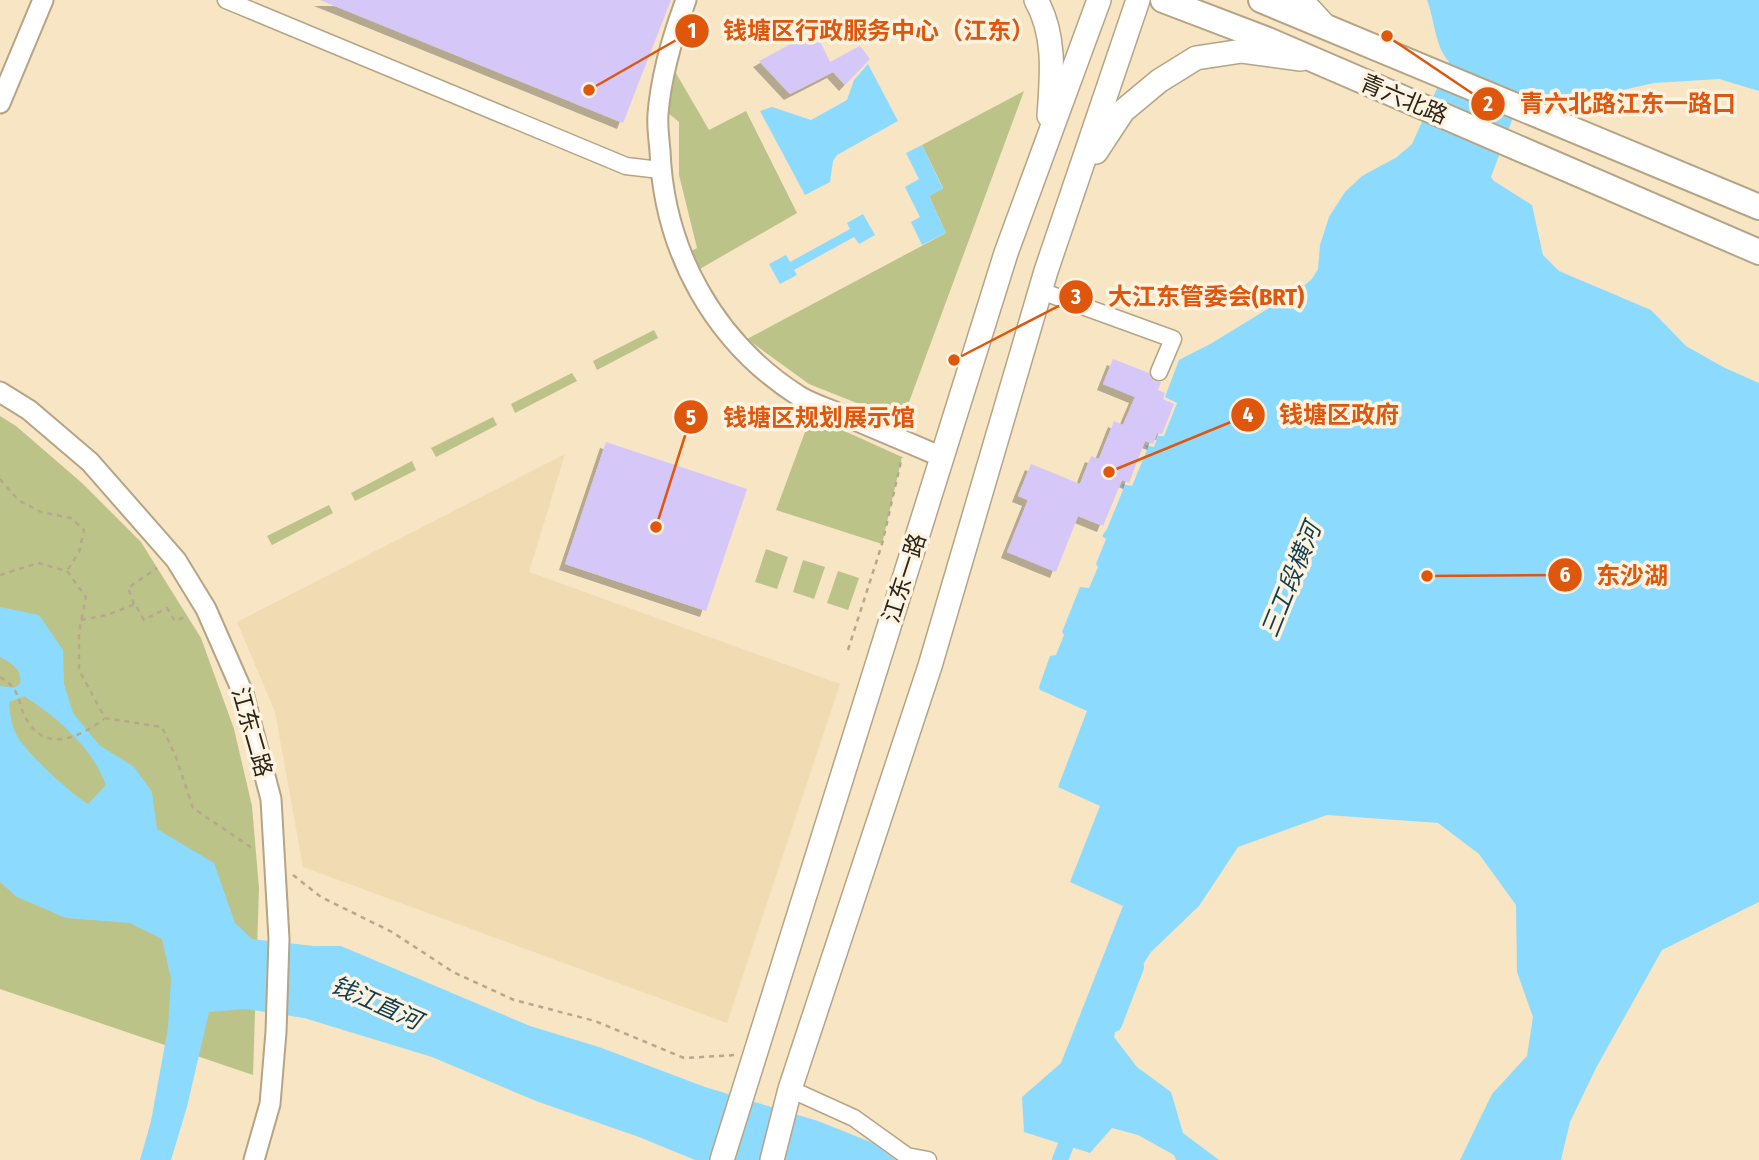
<svg xmlns="http://www.w3.org/2000/svg" width="1759" height="1160" font-family="'Fira Sans Condensed','Noto Sans SC',sans-serif">
<style>
.built{fill:#f0dbb3}
.green{fill:#bbc389}
.water{fill:#8cdbfe;fill-rule:evenodd}
.lines{fill:none;stroke-linecap:round;stroke-linejoin:round}
.canal{stroke:#8cdbfe;stroke-width:16}
.building{fill:#d5c7f8;filter:url(#shadow)}
.minor-casing{stroke:#b5a485;stroke-width:19}
.tertiary-casing{stroke:#b5a485;stroke-width:23}
.secondary-casing{stroke:#b5a485;stroke-width:26}
.primary-casing{stroke:#b5a485;stroke-width:28}
.path{stroke:#b6a88d;stroke-width:2.5;stroke-dasharray:5 5;stroke-linecap:butt}
.minor{stroke:#fff;stroke-width:16}
.tertiary{stroke:#fff;stroke-width:19}
.secondary{stroke:#fff;stroke-width:23}
.primary{stroke:#fff;stroke-width:24}
.labels{text-anchor:middle;stroke-width:7;stroke-linejoin:round;paint-order:stroke}
.street-label{font-size:23px;fill:#2b2418;stroke:#fef3e0}
.water-label{font-size:24px;font-style:italic;fill:#0f3e50;stroke:#fef3e0}
.leader{fill:none;stroke:#df560d;stroke-width:2.5}
.callout-dot{fill:#df560d;stroke:#fef3e0;stroke-width:2.5}
.mark-label{font-size:21px;text-anchor:middle;font-weight:bold;fill:#fff}
.callout-label{font-size:24px;text-anchor:middle;font-weight:bold;fill:#df560d;stroke:#fef3e0;stroke-width:7;stroke-linejoin:round;paint-order:stroke}
</style>
<defs>
<filter id="shadow"><feDropShadow dx="-6" dy="6" stdDeviation="0" flood-color="#0004"/></filter>
</defs>
<rect width="100%" height="100%" fill="#f7e5c4"/>
<path class="built" d="M565 454 529 572 840 684 727 1023 303 867 275 712 237 622Z"/>
<g class="green">
<path d="M673 68 709 130 746 111 797 213 698 270 688 253 697 248 679 175V122L667 112Z"/>
<path d="M1024 91 902 421 809 384 747 339 946 233 929 196 943 188 922 145Z"/>
<path d="M654 330 658 338 597 370 593 361Z"/>
<path d="M572 373 577 381 515 413 511 404Z"/>
<path d="M0 416 16 426 82 483 141 542 201 638 234 729 252 806 259 888 253 1075 0 989Z"/>
<path d="M811 416 902 457 882 544 776 510Z"/>
<path d="M493 417 497 425 436 457 431 448Z"/>
<path d="M412 461 416 470 355 501 351 493Z"/>
<path d="M329 505 333 513 272 545 267 536Z"/>
<path d="M766 549 788 557 777 589 755 582Z"/>
<path d="M803 560 825 567 814 599 793 592Z"/>
<path d="M838 571 859 578 848 610 827 603Z"/>
</g>
<g class="water">
<path d="M1427 0H1759V91L1719 79 1654 83 1582 99 1522 93 1491 177 1494 181 1532 205 1543 255 1559 271 1651 310 1686 346 1725 368 1759 383V902L1662 950 1596 1068 1570 1122 1561 1160H1460L1492 1094 1527 1056 1533 1017 1517 972 1516 905 1479 854 1438 823 1327 815 1238 847 1199 906 1151 952 1124 995 1114 1037 1137 1067 1171 1092 1183 1133 1219 1160H1176L1174 1155 1138 1135 1112 1128 1090 1153 1024 1132 1022 1097 1061 1063 1123 906 1070 882 1100 806 1058 787 1087 711 1040 690 1039 687 1050 656 1056 655 1064 635 1062 632 1080 587 1089 588 1098 567 1096 564 1106 539 1102 536 1107 529 1123 490 1122 484 1132 486 1147 450 1145 445 1154 447 1158 436H1164L1177 403 1165 397 1179 360 1212 343 1300 289 1312 279 1318 269 1320 245 1329 217 1345 192 1362 176 1397 157 1412 144 1449 62C1434 44 1435 21 1427 0Z"/>
<path d="M868 64 898 121 837 155 833 161 830 182 805 195 760 111 772 107 811 120 847 100 854 80Z"/>
<path d="M922 145 943 189 929 196 946 233 922 245 911 222 920 217 905 187 919 179 906 153Z"/>
<path d="M863 214 875 235 859 244 854 237 794 270 797 275 780 284 769 264 786 255 790 262 850 229 847 223Z"/>
<path d="M0 607 39 615 63 650 64 684 73 713 99 745 134 767 152 792 157 829 214 863 235 923 252 939 314 946H341L530 1026 599 1047 705 1087 818 1121 873 1143 896 1160H695L639 1137 536 1101 432 1057 304 1018 245 1009 209 1012 187 1107 171 1160H140L151 1121 168 1028 171 979 162 939 130 923 66 918 17 897 0 882V686L14 688 20 684C23 670 12 663 0 657ZM24 696C58 718 92 747 106 785L88 804C72 795 24 751 16 734 11 724 10 714 9 702Z"/>
</g>
<g class="lines">
<g class="canal">
<path d="M1114 1024 1136 967"/>
<path d="M1060 1160 1073 1127"/>
</g>
</g>
<g class="building">
<path d="M320 0H671L623 123Z"/>
<path d="M815 31 830 62 860 46 870 59 845 85 833 72 790 94 759 61Z"/>
<path d="M1113 359 1149 373 1154 381 1161 382 1158 390 1165 393 1163 399 1174 404 1162 434 1157 433 1153 444 1145 441 1129 483 1122 480 1103 526 1078 516 1056 572 1007 552 1028 500 1018 496 1031 464 1080 484 1091 456 1099 459 1114 421 1123 425 1135 397 1103 384Z"/>
<path d="M606 442 747 489 706 611 565 564Z"/>
</g>
<g class="lines">
<g class="minor-casing">
<g id="minor">
<path d="M226 0 626 166 660 170"/>
<path d="M1041 291 1173 339 1159 372"/>
<path d="M790 1089 854 1118 907 1156 928 1160"/>
</g>
</g>
<g class="tertiary-casing">
<g id="tertiary">
<path d="M686 0C673 35 661 76 658 114 657 126 659 139 660 151 664 251 714 342 799 396 812 404 829 409 843 415 876 429 909 443 942 457"/>
<path d="M0 103 43 0"/>
<path d="M0 392 29 410 90 462 176 560 206 609 243 693 271 799 279 939 276 1032 270 1104 254 1160"/>
</g>
</g>
<g class="secondary-casing">
<g id="secondary">
<path d="M1036 0C1056 35 1052 76 1049 116"/>
<path d="M1301 0 1326 27"/>
<path d="M1096 152 1123 111 1159 81 1196 58 1242 51 1301 59"/>
<path d="M722 1160 1006 253 1099 0"/>
<path d="M772 1160 790 1089 930 666 1046 271 1138 0"/>
</g>
</g>
<g class="primary-casing">
<g id="primary">
<path d="M1163 0 1268 40 1759 252"/>
<path d="M1261 0 1759 207"/>
</g>
</g>
<g class="path">
<path d="M0 479 18 500 41 512 71 518 84 530 79 552 67 571"/>
<path d="M0 575 38 563 67 571 86 597 79 632V670L105 718 162 727 176 757 193 808 255 850"/>
<path d="M134 604 128 588 157 568"/>
<path d="M81 620 107 615 135 604 144 620 167 608 175 621 187 616"/>
<path d="M848 650 882 544 902 457"/>
<path d="M0 677C23 690 16 703 28 722 48 753 81 736 104 719"/>
<path d="M293 875 321 897 392 932 453 972 514 1000 595 1021 684 1058 736 1055"/>
</g>
<use href="#minor" class="minor"/>
<use href="#tertiary" class="tertiary"/>
<use href="#secondary" class="secondary"/>
<use href="#primary" class="primary"/>
</g>
<g class="labels">
<g class="street-label">
<text transform="translate(1404 99) rotate(23)" y="8">青六北路</text>
<text transform="translate(904 578) rotate(-72)" y="8">江东一路</text>
<text transform="translate(252 732) rotate(74)" y="8">江东二路</text>
</g>
<g class="water-label">
<text transform="translate(1291 580) rotate(-68)" y="8">三工段横河</text>
<text transform="translate(376 1003) rotate(24)" y="8">钱江直河</text>
</g>
</g>
<path class="leader" d="M589 90L692 31M1387 36L1488 104M954 360L1076 297M1109 472L1248 415M656 527L691 417M1427 576L1565 575"/>
<g class="callout-dot">
<circle cx="589" cy="90" r="7"/>
<circle cx="1387" cy="36" r="7"/>
<circle cx="954" cy="360" r="7"/>
<circle cx="1109" cy="472" r="7"/>
<circle cx="656" cy="527" r="7"/>
<circle cx="1427" cy="576" r="7"/>
<circle cx="692" cy="31" r="18"/>
<circle cx="1488" cy="104" r="18"/>
<circle cx="1076" cy="297" r="18"/>
<circle cx="1248" cy="415" r="18"/>
<circle cx="691" cy="417" r="18"/>
<circle cx="1565" cy="575" r="18"/>
</g>
<g class="mark-label">
<text x="692" y="38">1</text>
<text x="1488" y="111">2</text>
<text x="1076" y="304">3</text>
<text x="1248" y="422">4</text>
<text x="691" y="425">5</text>
<text x="1565" y="582">6</text>
</g>
<g class="callout-label">
<text x="879" y="39">钱塘区行政服务中心（江东）</text>
<text x="1628" y="112">青六北路江东一路口</text>
<text x="1206" y="305">大江东管委会(BRT)</text>
<text x="1339" y="423">钱塘区政府</text>
<text x="819" y="426">钱塘区规划展示馆</text>
<text x="1632" y="584">东沙湖</text>
</g>
</svg>
